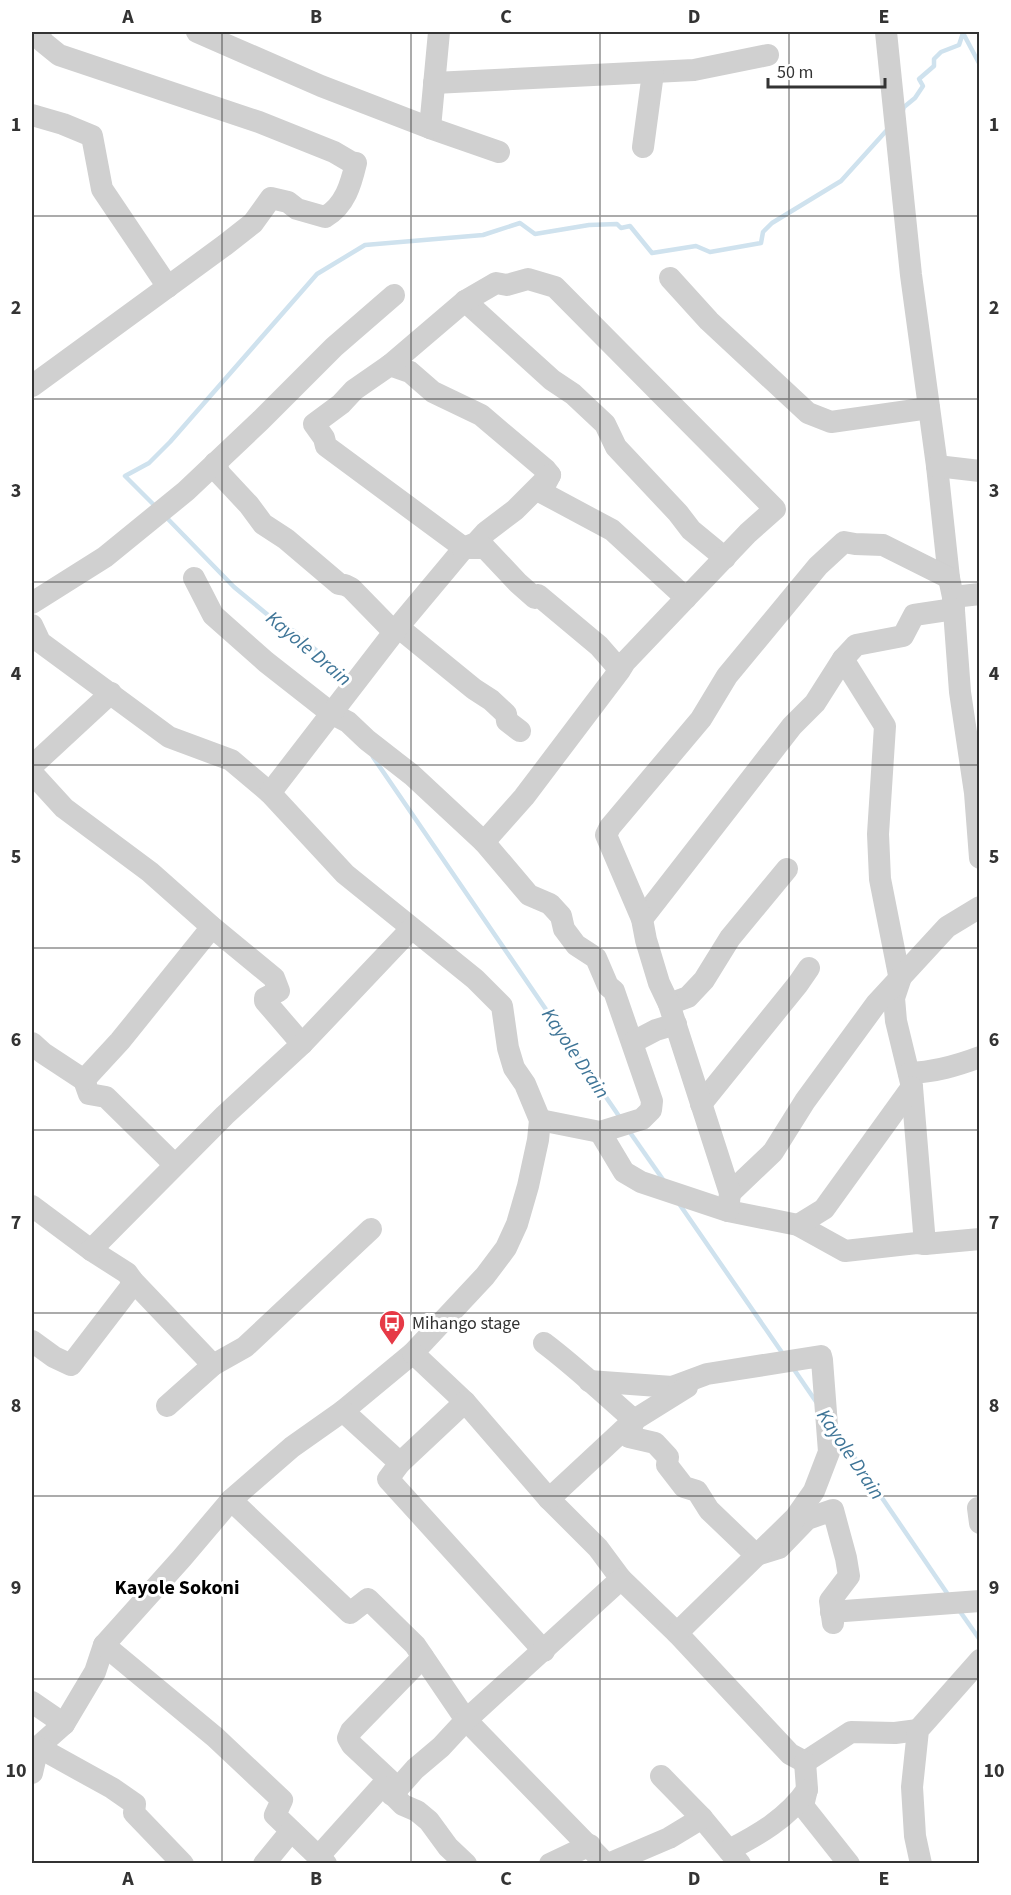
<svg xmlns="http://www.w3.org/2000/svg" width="1011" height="1895" font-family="'Source Sans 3',sans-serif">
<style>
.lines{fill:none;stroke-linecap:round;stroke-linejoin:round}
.stream{stroke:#cfe2ee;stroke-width:4.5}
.minor{stroke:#d0d0d0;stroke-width:22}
.grid{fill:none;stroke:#333;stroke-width:1.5;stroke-opacity:0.55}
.labels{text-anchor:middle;stroke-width:6;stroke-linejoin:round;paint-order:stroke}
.poi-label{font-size:18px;fill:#333;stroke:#fff;text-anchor:start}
.water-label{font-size:20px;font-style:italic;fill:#3f7597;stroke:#fff}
.neighbourhood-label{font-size:20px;font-weight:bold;fill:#000;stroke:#fff}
.neatline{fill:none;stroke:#333;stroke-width:2}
.grid-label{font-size:20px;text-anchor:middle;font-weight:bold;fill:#333}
</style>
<rect width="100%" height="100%" fill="#fff"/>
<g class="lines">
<g class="stream">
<path d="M903 110 904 107 915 98 923 86 919 79 934 66V59L941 52 959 45 963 33 980 65"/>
<path d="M157 508 125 476 149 463 170 442 317 274 365 245 483 235 520 223 535 234 589 225 617 224 621 228 630 226 652 253 696 246 710 252 761 243 763 232 772 223 841 181 887 130"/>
<path d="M165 516 234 587 274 620 279 621 281 625 294 631 349 679"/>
<path d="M373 757 621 1119"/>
<path d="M629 1131 664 1181"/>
<path d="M680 1205 783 1354"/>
<path d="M793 1368 817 1403"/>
<path d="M837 1432 949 1596"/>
<path d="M959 1610 980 1640"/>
</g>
<g class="minor">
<path d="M197 32 321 86 430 128 499 152"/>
<path d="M886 32 911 275 937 466 949 578 953 597 960 692 975 793 980 858"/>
<path d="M434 83 694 70 768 55"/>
<path d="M32 115 63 124 92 136 102 189 168 287"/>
<path d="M430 128 439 32"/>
<path d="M643 147 653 73"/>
<path d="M670 278 709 321 808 413 831 422 929 408"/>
<path d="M465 301 552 380 573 394 605 424 616 447 678 513 691 530 725 558"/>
<path d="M390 365 410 372 433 392 481 415 546 470 550 475 541 492 612 530 686 598"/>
<path d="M32 386 225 245 253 223 271 198 288 202 297 209 325 217C345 206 351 184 356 163L351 162 334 152 259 122 59 55 43 42 38 32"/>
<path d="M215 463 220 474 249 505 263 524 286 539 339 584 345 585 351 588 392 630 398 627 474 689 491 700 506 714 507 721 520 731"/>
<path d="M937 466 980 471"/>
<path d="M194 578 213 615 266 662 331 713 348 722 367 740 412 775 484 842 529 895 550 904 561 916 564 929 576 945 596 958 608 986 614 991 652 1101 651 1110 642 1119 600 1132 540 1120"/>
<path d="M953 597 980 594"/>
<path d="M32 603 105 557 186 491 261 420 334 347 394 295"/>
<path d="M32 625 40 642 169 737 231 760 270 793 345 874 475 979 502 1006 508 1048 514 1068 525 1084 540 1120 538 1140 528 1186 517 1224 506 1248 485 1276 413 1353 343 1411 292 1447 231 1500 182 1558 104 1645 95 1672 64 1724 38 1747 32 1773"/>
<path d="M843 659 885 726 878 834 880 879 900 980 894 998 896 1021 912 1087 925 1244"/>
<path d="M32 766 111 693"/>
<path d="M32 773 64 808 150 872 212 927 274 978 279 991 265 998V1001L302 1044"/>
<path d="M270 793 398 627 464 548 476 543 486 532 515 510 550 475"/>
<path d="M484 842 524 797 620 670 625 662 748 533 775 509 555 287 528 279 507 285 496 283 465 301 390 365 354 390 341 404 314 424 324 438 326 446 464 548H485L518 583 535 598 538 595 599 646 620 670"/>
<path d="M642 919 792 726 815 703 843 659 856 645 903 636 914 615 954 609"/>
<path d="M669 1004 688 997 704 980 730 938 787 869"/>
<path d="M633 1042 656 1030 676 1024"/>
<path d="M32 1043 43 1053 84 1080 89 1094 106 1097 174 1164"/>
<path d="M909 1073C935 1072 956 1066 980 1057"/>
<path d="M84 1080 120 1041 212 927"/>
<path d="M701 1104 798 984 809 968"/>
<path d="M600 1132 624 1172 641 1182 728 1211 798 1225 845 1251 917 1243 925 1244 980 1239"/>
<path d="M730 1193 773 1152 805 1101 876 1004 947 927 980 907"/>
<path d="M32 1206 91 1250 127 1273 132 1280 130 1288 71 1365 54 1357 32 1341"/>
<path d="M728 1211 730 1193 669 1004 659 983 646 940 642 919 606 835 610 827 701 719 727 676 818 566 844 542 855 544 883 545 949 578"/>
<path d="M798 1225 824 1209 912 1087"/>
<path d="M91 1250 225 1115 302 1044 411 929"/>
<path d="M132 1280 213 1365"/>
<path d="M544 1343C576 1367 604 1394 634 1420L629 1437 655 1443 668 1457 667 1465 684 1487 697 1491 709 1510 756 1555 779 1548 807 1519 833 1510 846 1558 849 1576 830 1601 833 1623"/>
<path d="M413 1353 465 1402 549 1499 598 1548 621 1579 677 1633 790 1754 805 1762"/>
<path d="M589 1381 672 1387 707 1374 821 1356 822 1360 829 1452 814 1491 795 1518 677 1633"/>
<path d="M167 1406 213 1365 245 1347 371 1229"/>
<path d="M343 1411 400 1463 388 1479 544 1651"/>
<path d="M400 1463 465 1402"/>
<path d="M549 1499 634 1420 687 1387"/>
<path d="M231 1500 350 1613 368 1599 415 1645 466 1720 606 1864"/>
<path d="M980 1508H978L980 1523"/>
<path d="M831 1612 980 1601"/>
<path d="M104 1645 215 1737 282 1800 275 1815 326 1864"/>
<path d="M32 1702 64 1724"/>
<path d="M38 1747 112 1788 135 1804 134 1813 183 1864"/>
<path d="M805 1762 851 1732 895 1733 918 1730"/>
<path d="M805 1762 807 1789 803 1806 849 1864"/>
<path d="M661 1776 702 1818 740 1864"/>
<path d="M398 1788 352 1745 348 1738 351 1731 423 1657"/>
<path d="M392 1795 415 1769 441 1747 466 1720 621 1579"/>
<path d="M729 1850C758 1835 788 1818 807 1790"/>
<path d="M318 1857 380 1788 385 1787 403 1805 417 1811 429 1821 448 1847 466 1864"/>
<path d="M264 1864 291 1831"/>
<path d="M550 1864 590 1845"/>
<path d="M608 1864 669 1838 702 1818"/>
<path d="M921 1864 915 1836 912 1787 918 1730 980 1660"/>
</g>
</g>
<path class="grid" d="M222 32V1864M411 32V1864M600 32V1864M789 32V1864M32 216H980M32 399H980M32 582H980M32 765H980M32 948H980M32 1130H980M32 1313H980M32 1496H980M32 1679H980"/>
<defs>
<g id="bus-pin" transform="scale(1.35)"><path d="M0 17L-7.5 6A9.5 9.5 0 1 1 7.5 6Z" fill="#e63946" stroke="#fff"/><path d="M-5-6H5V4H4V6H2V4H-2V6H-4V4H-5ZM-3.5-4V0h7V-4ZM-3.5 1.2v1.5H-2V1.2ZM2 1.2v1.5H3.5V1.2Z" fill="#fff"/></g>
</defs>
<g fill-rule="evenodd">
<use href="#bus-pin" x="392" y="1323"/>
</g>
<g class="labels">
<g class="poi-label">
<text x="412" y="1329">Mihango stage</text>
</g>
<g class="water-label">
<text transform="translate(309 648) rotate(40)" y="7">Kayole Drain</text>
<text transform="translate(576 1053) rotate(56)" y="7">Kayole Drain</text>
<text transform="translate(851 1454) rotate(56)" y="7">Kayole Drain</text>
</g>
<g class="neighbourhood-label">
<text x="177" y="1594">Kayole Sokoni</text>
</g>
</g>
<rect width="1011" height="1895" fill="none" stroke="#ffffff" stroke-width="66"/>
<path d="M768 78v9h117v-9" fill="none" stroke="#333333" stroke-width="3"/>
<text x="777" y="78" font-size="18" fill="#333333" stroke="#ffffff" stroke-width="4.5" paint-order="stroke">50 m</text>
<rect x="33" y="33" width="945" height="1829" class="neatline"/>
<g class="grid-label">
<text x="128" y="23">A</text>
<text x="316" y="23">B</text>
<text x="506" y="23">C</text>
<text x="694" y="23">D</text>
<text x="884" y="23">E</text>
<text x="16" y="131">1</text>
<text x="994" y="131">1</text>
<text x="16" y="314">2</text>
<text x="994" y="314">2</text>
<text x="16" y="497">3</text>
<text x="994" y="497">3</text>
<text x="16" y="680">4</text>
<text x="994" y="680">4</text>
<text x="16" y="863">5</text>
<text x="994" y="863">5</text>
<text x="16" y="1046">6</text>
<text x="994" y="1046">6</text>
<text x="16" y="1229">7</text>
<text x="994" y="1229">7</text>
<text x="16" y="1412">8</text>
<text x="994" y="1412">8</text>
<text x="16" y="1594">9</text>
<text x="994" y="1594">9</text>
<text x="16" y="1777">10</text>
<text x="994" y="1777">10</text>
<text x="128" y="1885">A</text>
<text x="316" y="1885">B</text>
<text x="506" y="1885">C</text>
<text x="694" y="1885">D</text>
<text x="884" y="1885">E</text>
</g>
</svg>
